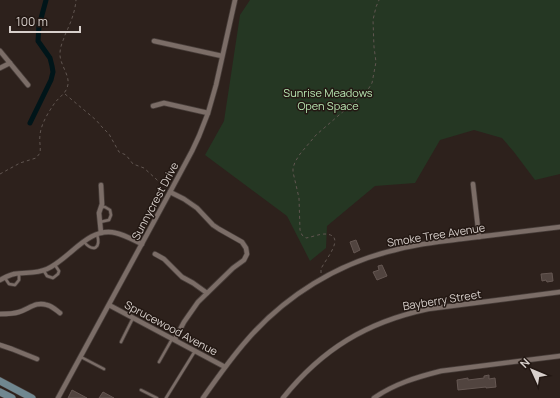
<svg xmlns="http://www.w3.org/2000/svg" width="560" height="398" font-family="Manrope,sans-serif">
<style>
.green{fill:#253723}
.lines{fill:none;stroke-linecap:round;stroke-linejoin:round}
.canal{stroke:#001519;stroke-width:5}
.building{fill:#51443f;stroke:#655752}
.service-casing{stroke:#483e3a;stroke-width:4}
.minor-casing{stroke:#483e3a;stroke-width:6}
.secondary-casing{stroke:#483e3a;stroke-width:8}
.path{stroke:#615651;stroke-width:1;stroke-dasharray:3 3;stroke-linecap:butt}
.service{stroke:#7b6d67;stroke-width:2.5}
.minor{stroke:#7b6d67;stroke-width:4.5}
.secondary{stroke:#708790;stroke-width:7}
.labels{text-anchor:middle;stroke-width:3;stroke-linejoin:round;paint-order:stroke}
.park-label{font-size:11px;fill:#b8e7b2;stroke:#231813}
.street-label{font-size:11px;fill:#d8d0cc;stroke:#231813}
</style>
<rect width="100%" height="100%" fill="#2d211c"/>
<path class="green" d="M250 0H560V174L535 180 514 152 502 138 474 130 440 140 415 183 375 186 327 226 326 248 310 261 287 216 205 155 224 121 240 15Z"/>
<g class="lines">
<path class="canal" d="M30 123 51 80 53 72 52 66 50 58 38 41 39 26 46 0"/>
</g>
<g class="building">
<path d="M356 240 360 250 354 253 350 242Z"/>
<path d="M382 265 387 276 377 280 373 272 379 270 378 266Z"/>
<path d="M552 273 553 281 547 282 546 280 542 281 541 274Z"/>
<path d="M489 375V379L495 378 496 387 486 388V387L458 390 457 380 468 378V380L484 378V376Z"/>
<path d="M72 390 87 398H68Z"/>
<path d="M103 392 114 398H99Z"/>
</g>
<g class="lines">
<g class="service-casing">
<g id="service">
<path d="M100 222 109 220 111 215 110 210 105 207H101"/>
<path d="M84 242C94 253 101 248 97 234"/>
<path d="M44 271 47 276 53 278 58 274 59 271 55 265"/>
<path d="M5 278 9 284 15 285 19 280V273"/>
<path d="M121 342 133 318"/>
<path d="M81 357 104 369"/>
<path d="M159 362 172 339"/>
<path d="M141 390 157 398"/>
<path d="M166 398 195 351"/>
</g>
</g>
<g class="minor-casing">
<g id="minor">
<path d="M154 41 222 56"/>
<path d="M0 51 28 85"/>
<path d="M0 68 10 63"/>
<path d="M153 106 164 103 208 113"/>
<path d="M473 184 479 237"/>
<path d="M101 185 102 204 99 213 101 233"/>
<path d="M170 192 184 199 197 208 213 225 219 229 242 242 246 248 247 254 244 260 233 268 198 302 184 322 175 339"/>
<path d="M155 254 164 259 182 277 193 283 207 293"/>
<path d="M0 280C4 278 9 275 14 274 25 272 36 274 47 269 70 259 88 226 116 233 125 235 133 240 142 244"/>
<path d="M109 305 225 367"/>
<path d="M0 314C7 314 13 314 19 312 29 309 36 301 47 305 52 306 56 310 60 313"/>
<path d="M0 345 12 349 37 359"/>
<path d="M58 398 170 192 192 151 199 136 208 113 216 85 235 0"/>
<path d="M203 398C217 378 231 358 247 340 285 296 338 263 395 250 416 244 439 242 461 239 494 235 527 231 560 227"/>
<path d="M283 398C322 349 367 322 428 309L560 292"/>
<path d="M374 398C394 384 417 377 441 371L560 356"/>
</g>
</g>
<g class="secondary-casing">
<g id="secondary">
<path d="M0 381 32 398"/>
<path d="M0 392 12 398"/>
</g>
</g>
<g class="path">
<path d="M65 94 96 120 102 127 109 134 119 152 126 155 133 164 144 168 167 189"/>
<path d="M0 174 20 163 36 158 40 153C41 147 39 141 40 135 41 124 48 113 54 104 58 98 65 94 67 88 72 76 59 65 60 53 60 47 63 41 65 35 70 24 75 13 76 0"/>
<path d="M321 273V269C324 261 348 235 325 234 319 234 312 237 306 238L302 235 300 230 299 198 293 172V168L295 162 300 154 316 135 353 103 369 88 372 83 376 62 374 47 373 20 376 7 379 0"/>
</g>
<use href="#service" class="service"/>
<use href="#minor" class="minor"/>
<use href="#secondary" class="secondary"/>
</g>
<g class="labels">
<g class="park-label">
<text x="328" y="97">Sunrise Meadows<tspan x="328" dy="13">Open Space</tspan></text>
</g>
<g class="street-label">
<text transform="translate(155 201) rotate(-62)" y="4">Sunnycrest Drive</text>
<text transform="translate(436 235) rotate(-9)" y="4">Smoke Tree Avenue</text>
<text transform="translate(442 300) rotate(-9)" y="4">Bayberry Street</text>
<text transform="translate(171 328) rotate(28)" y="4">Sprucewood Avenue</text>
</g>
</g>
<g transform="translate(532 370) rotate(314)" stroke="#231813" stroke-width="3" paint-order="stroke">
<path d="M0-3L7 15L0 10L-7 15Z" fill="#d8d0cc"/>
<text y="-6" font-size="11" font-weight="bold" text-anchor="middle" fill="#d8d0cc">N</text>
</g>
<path d="M10 26v6h70v-6" fill="none" stroke="#d8d0cc" stroke-width="2"/>
<text x="16" y="26" font-size="12" fill="#d8d0cc" stroke="#231813" stroke-width="3" paint-order="stroke">100 m</text>
</svg>
